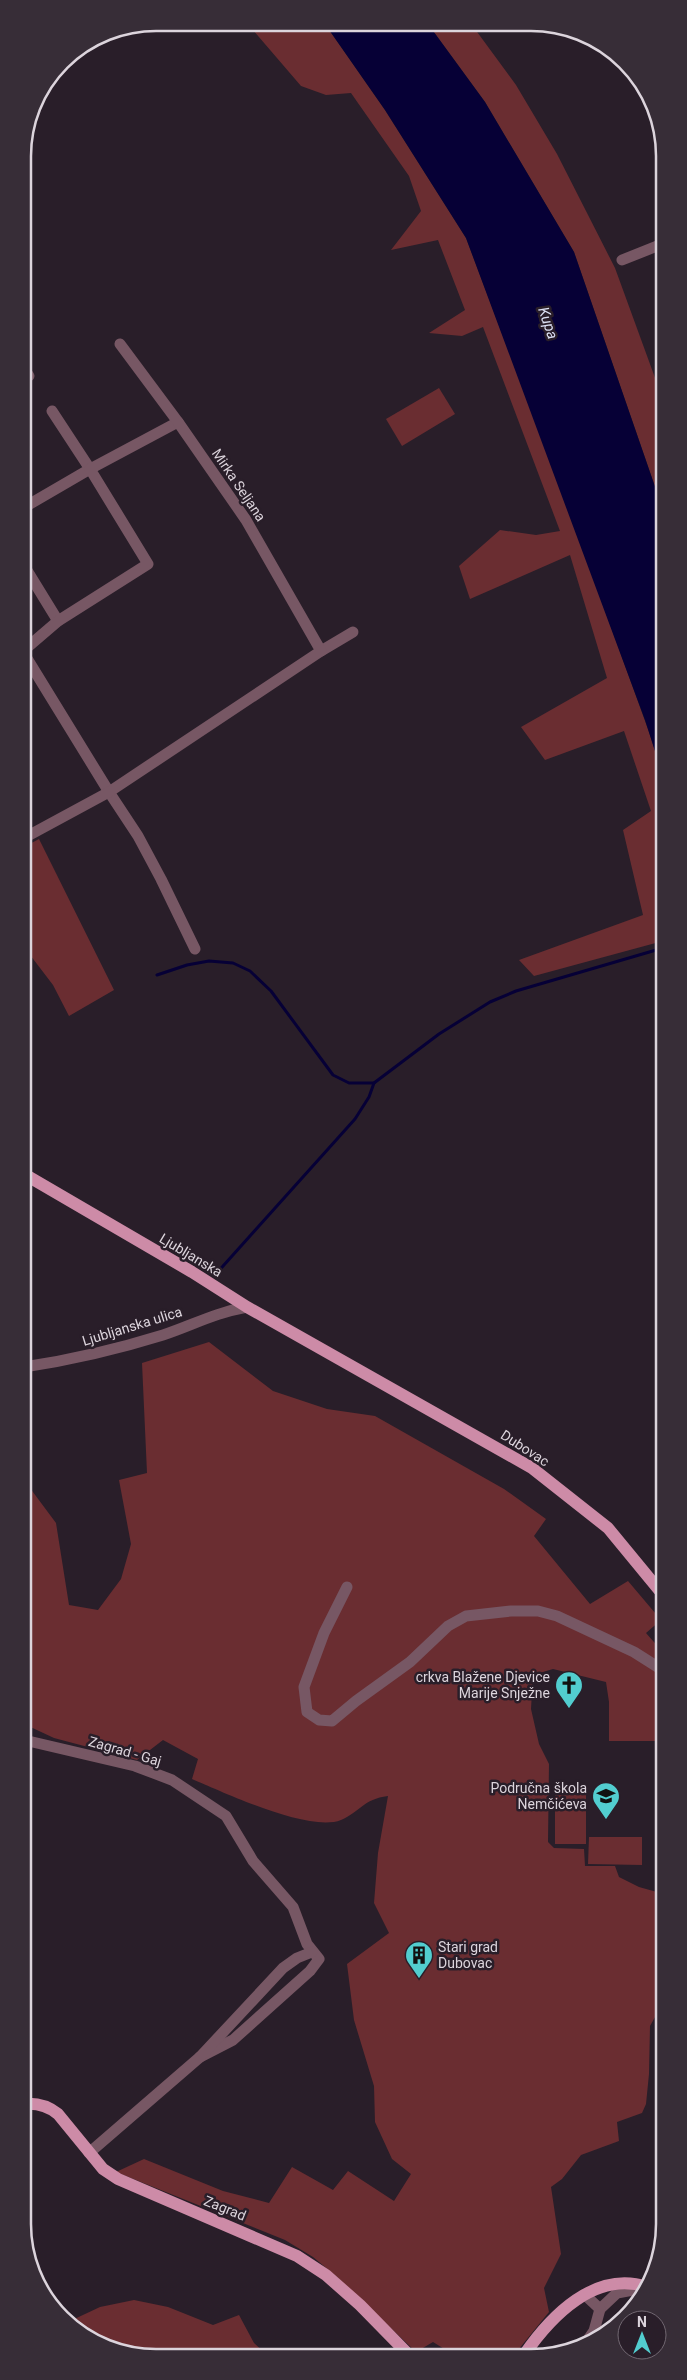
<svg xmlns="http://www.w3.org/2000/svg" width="687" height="2380" font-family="Roboto,sans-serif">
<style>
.green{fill:#6a2d31}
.water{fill:#060036}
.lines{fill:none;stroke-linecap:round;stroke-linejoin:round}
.stream{stroke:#060036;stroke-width:3}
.minor{stroke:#775764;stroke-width:11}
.major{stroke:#cd8ba7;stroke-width:12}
.labels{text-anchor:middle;stroke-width:5;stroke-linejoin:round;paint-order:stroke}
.street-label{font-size:14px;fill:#dcd4dc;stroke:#291e29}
.poi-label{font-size:14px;fill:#dcd4dc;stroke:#291e29;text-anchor:end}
.water-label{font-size:15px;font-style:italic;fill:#dadef2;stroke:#291e29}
.rim{fill:none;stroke:#dcd4dc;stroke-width:2.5}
</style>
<rect width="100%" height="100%" fill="#291e29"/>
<g class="green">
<path d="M247 23 325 24 385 110 466 238 568 508 649 732 663 776V941L534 976 519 960 643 915 623 830 651 811 624 731 545 760 521 727 607 678 570 555 470 599 459 566 500 530 536 535 560 531 483 327 462 336 429 333 465 310 438 240 391 250 421 211 409 176 351 93 326 95 301 86Z"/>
<path d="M428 24 472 25 516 85 557 154 615 268 662 397V507L574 252 485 102Z"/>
<path d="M439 388 455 414 402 446 386 419Z"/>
<path d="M39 839 114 990 69 1016 53 985 24 947V847Z"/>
<path d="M209 1342 273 1391 327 1409 375 1416 504 1489 546 1519 534 1536 590 1604 628 1581 661 1620 646 1633C665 1655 667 1652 655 1680L661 1682V1741H609V1702L606 1682 553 1669 533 1675 531 1709 539 1744 549 1764 548 1842 554 1848 584 1849 585 1866H615L619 1877 639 1887 664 1894V1922L662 1924 664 2001 650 2026 649 2074 646 2104 642 2113 617 2122 619 2141 581 2155 562 2179 551 2187 561 2254 544 2288 549 2312 514 2355H454L433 2342 416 2352 337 2277 313 2257 285 2240 116 2172 144 2159 223 2191 269 2203 292 2167 333 2190 348 2171 394 2201 411 2174 392 2159 375 2122 374 2086 354 2020 347 1964 389 1933 374 1903 378 1853 388 1796C363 1799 360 1812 341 1820 309 1833 223 1792 192 1779L198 1759 163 1740 137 1760 54 1738 24 1724V1480L56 1523 69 1605 98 1610 121 1579 131 1544 119 1480 147 1473 142 1363Z"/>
<rect x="555" y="1792" width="31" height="52"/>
<path d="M589 1837H642V1865L588 1864Z"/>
<path d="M134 2300 168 2307 213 2325 239 2315 254 2343 267 2355H130L68 2322 100 2307Z"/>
</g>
<path class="water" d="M325 24H428L485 102 574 252 662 507 663 776 645 720 466 238 385 110Z"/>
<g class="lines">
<g class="stream">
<path d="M157 975 187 965 209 961 233 963 250 971 271 991 333 1075 349 1083H374L439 1034 490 1002 516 991 663 948"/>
<path d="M215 1275 355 1119 369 1097 374 1083"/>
</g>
<g class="minor">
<path d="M622 260 662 244"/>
<path d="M23 367 29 376"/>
<path d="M23 508 90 469 52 411"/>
<path d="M23 564 58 621"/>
<path d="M23 651 58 621 148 564 90 469 178 422"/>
<path d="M321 651 353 632"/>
<path d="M23 652 109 792 138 836 161 879 195 949"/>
<path d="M24 838 109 792 321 651 246 520 178 422 120 344"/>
<path d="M24 1367C71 1360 118 1349 163 1335 193 1325 214 1313 247 1307"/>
<path d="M347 1587 324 1633 304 1687 307 1712 319 1720 332 1721 356 1701 410 1662 448 1626 466 1616 511 1611H538L557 1616 634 1652 664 1671"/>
<path d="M24 1740 135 1766 172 1780 226 1816 253 1861 293 1907 307 1944 319 1959 310 1971 233 2040 200 2057"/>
<path d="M89 2153 200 2057 283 1968 297 1958 312 1952"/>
<path d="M600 2309 617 2293 644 2288"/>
<path d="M585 2344 594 2331 600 2309 585 2295"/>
</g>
<g class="major">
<path d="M24 1174 192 1272 247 1307 532 1468 608 1528 664 1596"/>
<path d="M25 2104C38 2103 48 2106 58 2114L103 2169 118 2179 297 2256 326 2275 360 2305 409 2355"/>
<path d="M524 2355C551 2316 595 2270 647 2287"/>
</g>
</g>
<defs>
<g id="church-pin" transform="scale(1.4375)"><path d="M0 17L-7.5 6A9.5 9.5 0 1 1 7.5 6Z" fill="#52cdcf" stroke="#291e29"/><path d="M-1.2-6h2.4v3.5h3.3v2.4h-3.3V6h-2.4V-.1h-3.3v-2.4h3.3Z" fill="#111"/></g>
<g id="school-pin" transform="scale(1.4375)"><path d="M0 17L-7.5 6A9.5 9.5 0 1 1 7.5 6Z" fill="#52cdcf" stroke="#291e29"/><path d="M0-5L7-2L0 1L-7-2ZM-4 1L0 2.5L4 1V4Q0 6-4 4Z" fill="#111"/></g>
<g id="building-pin" transform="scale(1.4375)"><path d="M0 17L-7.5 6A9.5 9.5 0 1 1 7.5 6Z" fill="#52cdcf" stroke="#291e29"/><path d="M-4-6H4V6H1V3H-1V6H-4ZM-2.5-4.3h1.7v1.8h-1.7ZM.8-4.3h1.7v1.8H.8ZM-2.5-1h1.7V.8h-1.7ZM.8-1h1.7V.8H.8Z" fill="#111"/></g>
</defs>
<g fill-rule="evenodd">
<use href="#church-pin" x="569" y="1685"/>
<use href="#school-pin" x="606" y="1796"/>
<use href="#building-pin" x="419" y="1955"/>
</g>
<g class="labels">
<g class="street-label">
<text transform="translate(239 485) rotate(56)" y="5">Mirka Seljana</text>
<text transform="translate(191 1255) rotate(31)" y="5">Ljubljanska</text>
<text transform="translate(132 1326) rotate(-17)" y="5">Ljubljanska ulica</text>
<text transform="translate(525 1448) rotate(33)" y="5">Dubovac</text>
<text transform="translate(125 1751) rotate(16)" y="5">Zagrad - Gaj</text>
<text transform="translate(225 2208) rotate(22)" y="5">Zagrad</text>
</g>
<g class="poi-label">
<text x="550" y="1682">crkva Blažene Djevice<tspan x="550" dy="16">Marije Snježne</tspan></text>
<text x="587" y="1793">Područna škola<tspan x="587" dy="16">Nemčićeva</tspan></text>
<text x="438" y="1952" text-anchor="start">Stari grad<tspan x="438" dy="16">Dubovac</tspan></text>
</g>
<g class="water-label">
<text transform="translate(548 323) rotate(71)" y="5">Kupa</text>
</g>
</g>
<path d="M0 0H687V2380H0ZM156 31H531A125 125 0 0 1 656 156V2224A125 125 0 0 1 531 2349H156A125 125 0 0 1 31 2224V156A125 125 0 0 1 156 31Z" fill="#372d37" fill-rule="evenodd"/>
<path class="rim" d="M156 31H531A125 125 0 0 1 656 156V2224A125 125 0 0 1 531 2349H156A125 125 0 0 1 31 2224V156A125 125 0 0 1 156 31Z"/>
<g transform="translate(642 2335)"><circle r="24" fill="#291e29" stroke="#716771"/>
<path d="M0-4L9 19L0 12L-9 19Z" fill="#52cdcf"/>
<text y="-8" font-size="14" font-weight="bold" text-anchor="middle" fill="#dcd4dc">N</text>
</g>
</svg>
